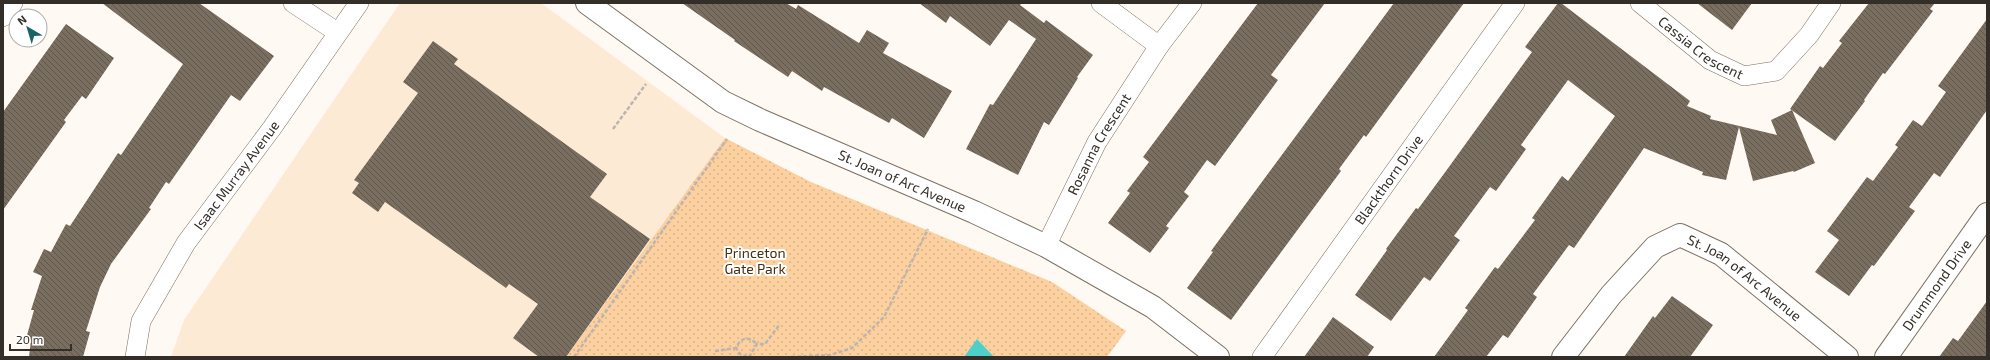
<svg xmlns="http://www.w3.org/2000/svg" width="1990" height="360" font-family="'Exo 2',sans-serif">
<style>
.built{fill:#fdead5}
.park{fill:url(#park-dots)}
.water{fill:#4fcfca}
.building{fill:url(#building-back-hatch)}
.lines{fill:none;stroke-linecap:round;stroke-linejoin:round}
.minor-casing{stroke:#7d7164;stroke-width:20}
.tertiary-casing{stroke:#7d7164;stroke-width:24}
.path{stroke:#bbb5af;stroke-width:2.5;stroke-dasharray:4 2;stroke-linecap:butt}
.minor{stroke:#fff;stroke-width:19}
.tertiary{stroke:#fff;stroke-width:22}
.labels{text-anchor:middle;stroke-width:4;stroke-linejoin:round;paint-order:stroke}
.street-label{font-size:14px;fill:#332e28;stroke:#fff}
.park-label{font-size:14px;fill:#472f10;stroke:#fff}
</style>
<defs>
<pattern id="park-dots" width="8" height="8" patternUnits="userSpaceOnUse"><rect width="8" height="8" fill="#fcd09f"/><path d="M2 2h.1M6 6h.1" fill="none" stroke="#d8b389" stroke-width="1.8" stroke-linecap="round"/></pattern>
<pattern id="building-back-hatch" width="6" height="6" patternUnits="userSpaceOnUse"><rect width="6" height="6" fill="#7a6e61"/><path d="M-1 5l2 2M0 0l6 6M5-1l2 2" fill="none" stroke="#5f564c"/></pattern>
</defs>
<rect width="100%" height="100%" fill="#fff9f3"/>
<path class="built" d="M400 3H541L725 138 566 357H171L184 320Z"/>
<path class="park" d="M725 138 811 182 1052 282 1126 331 1107 357H566Z"/>
<path class="water" d="M977 339 994 357H964Z"/>
<g class="building">
<path d="M102 3H199L274 56 240 101 231 95 169 184 166 182 149 208 151 209 111 264 100 287 86 331 90 332 83 357H29L31 340 26 339 34 310H31L42 276 33 272 44 249 51 252 66 224 70 226 118 153 121 155 183 64Z"/>
<path d="M682 3H786L796 9 798 5 859 43 867 30 889 43 883 53 952 91 924 138 892 118 889 123 824 87 822 91 792 71 788 77 734 41 735 40Z"/>
<path d="M919 3H1022L1020 5 1044 23 1046 20 1093 55 1077 77 1078 78 1049 125 1044 122 1018 175 966 149 990 104 993 105 1036 39 1009 20 990 46 950 16 946 23Z"/>
<path d="M1258 3H1325L1271 75 1278 80 1215 166 1207 160 1184 192 1189 196 1166 226 1169 228 1150 253 1108 223 1130 193 1127 191 1149 162 1143 157Z"/>
<path d="M1394 3H1464L1366 137 1364 135 1339 169 1341 171 1231 320 1187 288 1213 252 1211 251Z"/>
<path d="M1558 3H1561L1690 101 1687 106 1711 116 1710 119 1777 135 1771 120 1792 110 1815 163 1794 172 1793 171 1753 181 1739 127 1726 180 1702 175 1703 172 1644 148 1574 248 1569 245 1533 294 1537 297 1508 338 1503 335 1486 357H1434L1468 310 1465 308 1495 267 1498 269 1535 220 1532 218 1562 176 1568 181 1615 116 1568 80 1521 145 1526 149 1496 191 1490 187 1454 236 1460 240 1430 281 1424 277 1391 321 1355 295 1387 250 1386 249 1416 208 1418 209 1446 171 1532 52 1525 47Z"/>
<path d="M1697 3H1752L1732 30Z"/>
<path d="M1869 3H1935L1930 9 1933 11 1885 74 1883 73 1864 100 1865 101 1835 141 1790 109 1820 66 1823 68 1842 43 1839 41Z"/>
<path d="M1987 19V110L1940 177 1934 173 1909 207 1915 211 1874 266 1872 265 1849 296 1815 272 1839 240 1827 231 1867 177 1873 181 1898 147 1895 145 1913 120 1922 126 1946 92 1938 86Z"/>
<path d="M66 24 114 58 86 99 82 96 64 120 66 122 3 210V112Z"/>
<path d="M433 41 458 59 454 64 607 174 590 197 650 239 566 357H539L513 338 538 304 509 284 506 288 385 202 378 212 352 193 359 183 354 180 418 93 403 82Z"/>
<path d="M1672 296 1713 325 1690 357H1624L1653 316 1655 318Z"/>
<path d="M1987 301V357H1939L1953 338 1958 341Z"/>
<path d="M1333 317 1374 347 1367 357H1304Z"/>
</g>
<g class="lines">
<g class="minor-casing">
<g id="minor">
<path d="M293 3 337 32"/>
<path d="M1101 3 1159 46"/>
<path id="s1" d="M1640 3 1710 60 1744 76 1776 71 1809 35 1831 3"/>
<path d="M3 17 13 3"/>
<path id="s2" d="M1046 246 1097 142 1159 46 1192 3"/>
<path id="s3" d="M135 357 141 321 186 243 272 128 359 3"/>
<path id="s4" d="M1262 357 1515 3"/>
</g>
</g>
<g class="tertiary-casing">
<g id="tertiary">
<path id="s5" d="M587 3 723 102 760 120 974 212 1046 246 1153 307 1218 357"/>
<path id="s6" d="M1563 357 1611 295 1655 247 1680 235 1721 254 1847 357"/>
<path id="s7" d="M1886 357 1987 214"/>
</g>
</g>
<g class="path">
<path d="M613 129 646 84"/>
<path d="M715 351 736 348"/>
<path d="M574 357 727 139"/>
<path d="M747 357 740 354 736 348C741 337 748 336 757 344"/>
<path d="M749 357 757 344H765L780 324"/>
<path d="M791 357 830 355 852 348 884 317 928 229"/>
</g>
<use href="#minor" class="minor"/>
<use href="#tertiary" class="tertiary"/>
</g>
<g class="labels">
<g class="street-label">
<text dy="5" stroke="none"><textPath href="#s1" startOffset="76">Cassia Crescent</textPath></text>
<text dy="5" stroke="none"><textPath href="#s2" startOffset="115">Rosanna Crescent</textPath></text>
<text dy="5" stroke="none"><textPath href="#s3" startOffset="211">Isaac Murray Avenue</textPath></text>
<text dy="5" stroke="none"><textPath href="#s4" startOffset="218">Blackthorn Drive</textPath></text>
<text dy="5" stroke="none"><textPath href="#s5" startOffset="364">St. Joan of Arc Avenue</textPath></text>
<text dy="5" stroke="none"><textPath href="#s6" startOffset="249">St. Joan of Arc Avenue</textPath></text>
<text dy="5" stroke="none"><textPath href="#s7" startOffset="88">Drummond Drive</textPath></text>
</g>
<g class="park-label">
<text x="755" y="258">Princeton<tspan x="755" dy="16">Gate Park</tspan></text>
</g>
</g>
<rect width="1990" height="360" fill="none" stroke="#332e28" stroke-width="8"/>
<g transform="translate(28 28) rotate(322)"><circle r="19" fill="#ffffff" stroke="#adaba9"/>
<path d="M0-3L7 15L0 10L-7 15Z" fill="#186562"/>
<text y="-6" font-size="11" font-weight="bold" text-anchor="middle" fill="#332e28">N</text>
</g>
<path d="M10 344v6h61v-6" fill="none" stroke="#332e28" stroke-width="2"/>
<text x="16" y="344" font-size="12" fill="#332e28" stroke="#ffffff" stroke-width="3" paint-order="stroke">20 m</text>
</svg>
